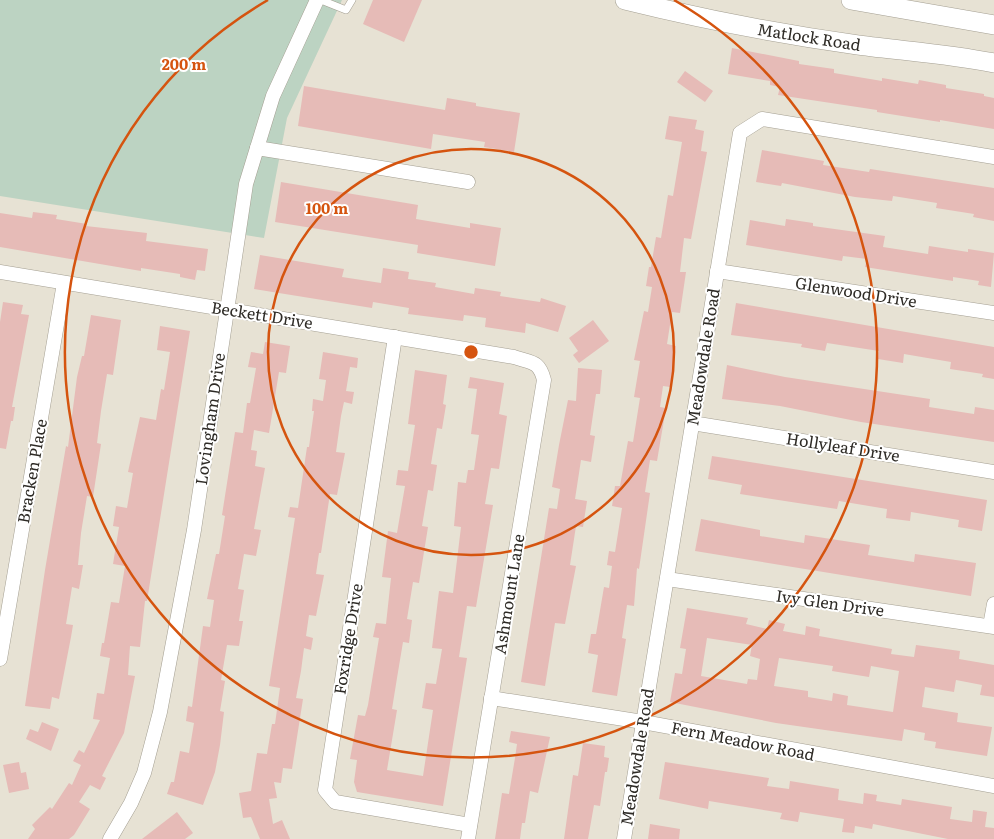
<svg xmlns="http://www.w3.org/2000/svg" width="994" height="839" font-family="Literata,serif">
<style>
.green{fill:#bcd3c2}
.building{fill:#e6bbb7;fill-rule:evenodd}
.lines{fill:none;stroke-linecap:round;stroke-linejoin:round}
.lane-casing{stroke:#a49f92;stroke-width:8}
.street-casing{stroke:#a49f92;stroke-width:15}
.secondary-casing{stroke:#a49f92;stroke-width:20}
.lane{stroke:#fff;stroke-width:7}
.street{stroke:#fff;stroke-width:14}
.secondary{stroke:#fff;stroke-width:19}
.ring{fill:none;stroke:#d5540f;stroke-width:2.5}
.labels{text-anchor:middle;stroke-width:4;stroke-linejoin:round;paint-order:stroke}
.street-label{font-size:16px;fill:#2e2b26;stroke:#fff}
.centre{fill:#d5540f;stroke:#fff;stroke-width:2.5}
.ring-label{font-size:15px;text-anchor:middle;font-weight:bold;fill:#d5540f;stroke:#fff;stroke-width:4;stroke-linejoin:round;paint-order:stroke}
</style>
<rect width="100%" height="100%" fill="#e7e2d4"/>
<path class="green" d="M0 0H342L287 118 264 238 0 196Z"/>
<g class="building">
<path d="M373 0H422L404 42 363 24Z"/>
<path d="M732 48 799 61V64L834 69V73L882 81V78L918 84 919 80 946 85V88L984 94V96L994 98V129L940 120V122L877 112V110L778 95 780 87 770 85V81L728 74Z"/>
<path d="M685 71 713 91 705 102 677 82Z"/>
<path d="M304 86 445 110 447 98 476 103V106L520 113 514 152 484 147 485 142 433 134 431 149 298 126Z"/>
<path d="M669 116 697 120 695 129 704 131 701 151 707 152 691 239 684 238 680 272H686L680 313 672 312 667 344 676 346 672 373 670 387 663 386 660 407 666 408 657 461 650 460 645 492 650 493 639 569 637 568 634 606 627 605 622 638 626 639 617 696 592 692 598 655 588 653 591 634H596L604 587 609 588 612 566 607 565 609 551 615 552 622 508 612 506 615 486H620L628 441 633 442 640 398 634 397 640 361 634 360 644 311 648 312 652 287 646 286 649 267H651L656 237 661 238 668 195 673 196 682 142 665 139Z"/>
<path d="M762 150 824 161 823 165 869 172 870 169 994 188V221L973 217 974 214 936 208 937 203 893 196 892 201 855 197 782 183 781 186 756 182Z"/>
<path d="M281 182 418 205 416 219 470 228V223L501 228 495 266 417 253 418 245 275 222Z"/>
<path d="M33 212 57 215 56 219 87 224 86 226 147 233 146 241 208 249 205 271 197 270 195 280 180 277V274L141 268V271L0 247V213L32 218Z"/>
<path d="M786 219 813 223V226L885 236 883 247 928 254 929 246 968 252V249L994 253 991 287 978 285 979 281 953 277V281L865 267 867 259 843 256 842 261 746 245 750 220 785 226Z"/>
<path d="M260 255 344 269 342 277 381 283 383 268 409 272 408 279 436 283 435 287 474 294 475 288 501 292 500 296 540 302 541 298 566 306 558 332 526 323 525 333 485 327 486 318 464 315 463 321 408 314 409 308 373 302 372 308 254 289Z"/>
<path d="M3 302 23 305 21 314 29 315 12 407H15L13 421H11L6 449 0 448V322Z"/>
<path d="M736 303 994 347V379L982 377 983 374 950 369 951 362 904 354 903 363 878 359 879 351 827 343 825 351 801 347 802 344 731 335Z"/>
<path d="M91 315 121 320 113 375 107 374 101 411 97 443 101 444 93 497 87 496 81 533 78 565H83L79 589 72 587 66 624 73 625 71 637 59 699 52 697 50 709 25 706 45 570 66 446 68 447 77 377 82 356H84Z"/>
<path d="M593 320 609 341 579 363 573 355 578 351 569 338Z"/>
<path d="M160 326 190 331 147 601H145L140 647 130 646 128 675 135 676 124 733 102 776 106 778 100 790 90 785 79 802 90 809 74 835 69 839H28L35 829 32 825 50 807 52 809 69 783 72 785 81 765 73 761 79 750 84 753 100 720 93 719 97 693 104 694 110 658 100 656 102 643H104L111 602 119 603 125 566 113 564 119 527 113 526 116 506 127 508 133 473 128 472 140 417 156 420 161 389 164 390 170 352 157 350Z"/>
<path d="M265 342 290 346 286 373 279 372 269 433 254 430 251 450 257 451 255 466 265 468 254 529 261 530 256 556 244 554 238 589 244 590 239 621H243L239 646 227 645 221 680 225 681 220 711 224 712 220 745 215 772 203 805 167 794 171 782H174L180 751 189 753 194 723 186 721 188 706 192 707 203 626 210 627 214 600 207 599 216 554H219L225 516 222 515 235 432 243 433 247 403H250L256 368 248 367 251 352 263 354Z"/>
<path d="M323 352 358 358 357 368 350 367 346 391 354 392 352 404 344 402 341 416 336 452 345 453 337 495 330 494 321 553H319L316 574 324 575 316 616 309 615 306 636 313 638 311 650 304 648 301 671 296 698 303 699 292 769 283 768 281 783 274 782 277 798 269 799 273 824 282 820 290 839H260L251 817 243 818 239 793 251 791 257 753 267 754 272 724H275L280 688 269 686 295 518 288 517 290 507 298 508 307 447H309L314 411H312L313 399 323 401 326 380 319 379Z"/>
<path d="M727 365 785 377 930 399 929 407 974 414 975 407 994 410V442L861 422 780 406 722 399Z"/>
<path d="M578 368 602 370 600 394H596L590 435 595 436 591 462 581 460 575 499 587 501 583 527 576 526 570 565 576 566 571 592 565 624 555 623 545 686 521 682 549 508 557 509 560 489 552 487 559 445 568 400 576 401Z"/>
<path d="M415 370 447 375 443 404 446 405 442 429 437 428 431 464 437 465 433 491 428 490 422 526 428 527 419 583 413 582 407 619 412 620 409 643 403 642 397 678 392 709 397 710 387 770 423 776 433 710 422 708 426 683 436 684 442 649 432 648 439 591 453 593 461 527 454 526 458 482 466 483 468 470H474L479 435 471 434 477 389 468 388 470 377 504 383 499 414 507 416 499 469 491 468 485 504 493 505 476 607 467 606 459 657 467 658 443 806 357 792 354 782 357 760 350 759 358 715 365 716 368 705 379 638 373 637 376 623 386 624 391 578 382 577 388 531 397 533 405 486 396 485 398 470 408 471 415 425 408 424Z"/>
<path d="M712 456 987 500 982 531 958 527 959 520 911 512 910 521 886 518 887 509 839 501 837 509 740 494 742 485 708 479Z"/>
<path d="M701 519 760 530V536L804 543 805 535 870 545 868 555 914 562 915 554 976 563 971 596 695 551Z"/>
<path d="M687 608 748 618 746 624 767 629 769 620 785 624 783 631 805 635 806 626 820 629 819 636 892 649 891 654 914 657 916 645 960 651 959 659 994 665V697L980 695 982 685 956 680 954 692 925 687 922 707 958 713 957 722 992 727 987 756 935 748 936 742 924 740 925 733 904 729 902 741 776 723 670 702 675 673 682 674 686 649 680 648ZM707 638 752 645 750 656 760 659 757 680 748 679 747 684 701 676ZM779 658 833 666 832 671 869 677 871 666 899 671 893 712 847 705 848 696 833 693 832 701 808 697V691L774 686Z"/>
<path d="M42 722 59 729 51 751 26 739 30 729 38 732Z"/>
<path d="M511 731 550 737 538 793 530 791 525 823H522L520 839H495L502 793 509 794 515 758 517 744 509 742Z"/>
<path d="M583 743 605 746 604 757 609 758 607 772H605L600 806 594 805 588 839H564L573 775 578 776Z"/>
<path d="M19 762 21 773 26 772 29 789 9 793 3 765Z"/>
<path d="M665 762 769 778 767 786 789 789 790 781 839 789 838 800 863 804 864 793 877 795 876 801 901 805 902 799 952 807 950 819 972 822 973 810 987 812 985 827 994 828V839H948L873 824 872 829 855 826 854 833 842 832 844 819 800 812 798 822 780 819 782 813 709 801 708 809 659 799Z"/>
<path d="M177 812 193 833 185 839H142Z"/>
<path d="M650 824 680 829 679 839H648Z"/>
</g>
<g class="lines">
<g class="lane-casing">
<path id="lane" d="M321 0 346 10 352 0"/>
</g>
<g class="street-casing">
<g id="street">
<path d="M257 148 468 182"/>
<path d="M717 271 994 313"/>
<path d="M0 272 514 357C531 363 539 360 544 380L468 839"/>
<path d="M395 337 325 790 335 802 470 825"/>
<path d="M692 423 994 472"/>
<path d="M667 579 994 627"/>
<path d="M990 626 994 604"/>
<path d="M0 659 64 283"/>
<path d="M491 698 643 722 994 786"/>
<path d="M110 839 131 803 144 773 160 712 194 530 246 184 273 96 317 0"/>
<path d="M624 839 740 133 762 119 994 157"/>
</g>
</g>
<g class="secondary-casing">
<g id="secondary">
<path d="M625 0C702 19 779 34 858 45 903 51 949 54 994 63"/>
<path d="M851 0 994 25"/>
</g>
</g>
<use href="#lane" class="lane"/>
<use href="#street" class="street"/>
<use href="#secondary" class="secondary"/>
</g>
<g class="ring">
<circle cx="471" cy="352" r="203"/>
<path d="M674 0A406 406 0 1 1 268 0"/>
</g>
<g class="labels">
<g class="street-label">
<text transform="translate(809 37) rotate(9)" y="6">Matlock Road</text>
<text transform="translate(856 292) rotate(9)" y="6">Glenwood Drive</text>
<text transform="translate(262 315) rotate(9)" y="6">Beckett Drive</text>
<text transform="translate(703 357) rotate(-81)" y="6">Meadowdale Road</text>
<text transform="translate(210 419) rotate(-82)" y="6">Lovingham Drive</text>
<text transform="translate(843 447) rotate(9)" y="6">Hollyleaf Drive</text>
<text transform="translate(32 471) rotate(-80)" y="6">Bracken Place</text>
<text transform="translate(509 594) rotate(-81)" y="6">Ashmount Lane</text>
<text transform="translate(830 603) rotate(8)" y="6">Ivy Glen Drive</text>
<text transform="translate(348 639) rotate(-81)" y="6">Foxridge Drive</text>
<text transform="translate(743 741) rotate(11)" y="6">Fern Meadow Road</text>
<text transform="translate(637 757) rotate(-81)" y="6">Meadowdale Road</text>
</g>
</g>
<circle cx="471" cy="352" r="8" class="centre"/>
<g class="ring-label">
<text x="184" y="70">200 m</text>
<text x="327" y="214">100 m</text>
</g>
</svg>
